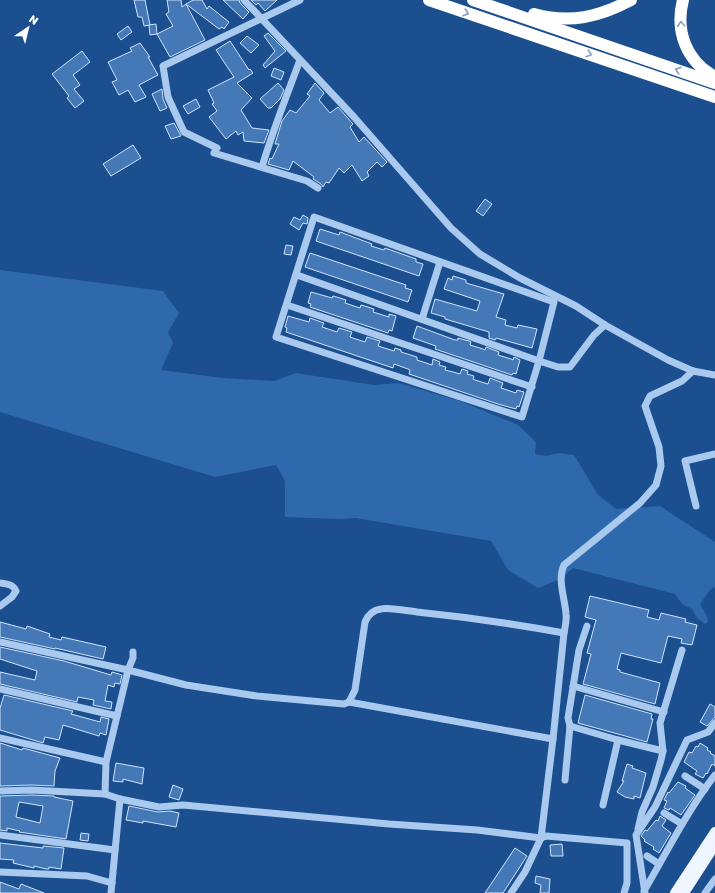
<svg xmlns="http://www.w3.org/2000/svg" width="715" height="893" font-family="'Golos Text',sans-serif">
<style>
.green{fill:#2e69ad}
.building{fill:#4478b7;stroke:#cfe3fa;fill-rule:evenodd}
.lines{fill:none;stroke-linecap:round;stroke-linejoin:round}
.minor{stroke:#a9c9ee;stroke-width:7}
.major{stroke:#f0f6ff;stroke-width:10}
.highway{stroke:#fff;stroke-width:12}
.oneway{stroke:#829ec1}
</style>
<rect width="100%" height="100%" fill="#1b4f8f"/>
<path class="green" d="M0 270 163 291 179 313 168 332 173 343 161 370 222 378 274 381 296 373 374 385 398 383 460 401 518 425 536 442 535 454 546 456 558 453 574 455 598 495 616 509 660 506 715 542V587L710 590 700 604C703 610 708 615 708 622L705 624 697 618 692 609 684 605 679 600 675 594 573 568 560 579 538 588 508 570 491 541 356 518 338 519 285 517V481L276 465 215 477 0 412Z"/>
<g class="building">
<path d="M134 0H145L150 25 144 26 142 17H138Z"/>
<path d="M167 0H181L182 7 186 4 205 40 170 57 157 34 173 26 166 14 169 12Z"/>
<path d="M193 0H202L207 9 209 6 229 22 224 29 222 27 219 29 186 4Z"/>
<path d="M223 0H239L240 3 249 12 243 19Z"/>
<path d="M251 0H277L265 11 258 3 256 5Z"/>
<path d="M156 24 157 34 150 35 149 25Z"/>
<path d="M128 26 132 32 121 40 117 34Z"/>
<path d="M268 33 286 51 265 68 263 65 275 51 264 36Z"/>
<path d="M247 36 259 45 251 53 240 43Z"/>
<path d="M230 41 249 70 250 69 253 73 237 83 252 98 241 110 252 128 269 130 264 143 244 141 243 132 238 135 236 131 226 139 209 117 217 111 212 104 214 103 208 90 234 77 216 50Z"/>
<path d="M140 43 150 57H148L158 75 139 85 146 97 135 102 128 90 119 95 112 82 117 80 108 62 132 51 130 48Z"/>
<path d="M82 51 90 62 73 75 80 85 74 89 84 101 75 108 67 98 69 96 52 74Z"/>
<path d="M274 68 284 72 281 80 271 76Z"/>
<path d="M278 83 284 90 280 99 271 108H268L260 99Z"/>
<path d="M315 83 324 93 319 100 330 113 338 107 353 124 350 127 359 142 364 137 387 162 382 167 377 162 367 172 369 176 362 181 352 165 344 173 339 168 329 183 326 182 323 187 321 184 313 179 314 177 293 161 289 170 268 164 270 158 272 159 279 144H275L282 121 290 110 296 113 310 96 307 94Z"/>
<path d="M162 89 163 99 167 108 160 111 152 94Z"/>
<path d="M196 99 200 107 188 114 183 106Z"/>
<path d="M174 123 181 136 171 139 165 126Z"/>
<path d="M133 145 141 158 111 176 103 164Z"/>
<path d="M485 199 492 204 483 216 476 211Z"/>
<path d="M303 215 308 218 307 224 303 223 299 230 290 224 294 217 300 220Z"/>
<path d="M320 229 339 235 340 232 372 244 371 246 384 250 385 248 416 259V262L423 264 419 276 316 241Z"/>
<path d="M286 245 293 246 291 255 284 254Z"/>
<path d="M310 253 406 285 405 288 412 290 408 302 305 267Z"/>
<path d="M453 276 466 280V283L504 294 496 317 506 320 505 325 517 328 518 325 537 329 532 348 496 338 495 340 489 338V332L445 319V317L431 313 435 299 477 311 480 301 444 289 448 278 452 280Z"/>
<path d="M311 292 332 298 333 296 340 298 346 300 345 303 360 308 361 305 368 307 374 309 373 312 389 317V314L396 316 392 331 389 330 388 333 310 307 311 304 308 303Z"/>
<path d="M288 316 309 322 310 318 324 323 322 327 337 332 339 328 352 332 350 337 365 342 367 337 380 341 378 346 394 351 395 348 401 350V352L417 357V360L432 365 433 359 440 362 439 365 446 367 445 370 453 372 460 374 462 369 468 371 467 374 474 376 473 379 475 380 488 384 490 378 503 383 501 388 516 393 517 390 524 392 519 407 517 406 516 409 498 404 409 374 410 370 408 369 394 364 393 368 286 332 287 328 285 327Z"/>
<path d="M417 326 455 340H458V338L469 341 471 342 470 345 483 349 485 350 486 347 499 352 498 355 511 359 513 360 514 357 520 360 516 374 513 373 512 375 435 349 436 346 413 338Z"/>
<path d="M590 596 649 610 647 617 659 620 661 613 686 619 685 622 697 625 692 645 681 643 682 639 668 636 661 663 621 653 617 669 620 670V672L660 683 655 704 583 684 591 654 587 653 596 620 585 617Z"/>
<path d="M0 622 26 629 27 626 50 634 49 637 61 640 62 637 106 647 103 659 55 648V649L0 637Z"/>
<path d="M0 647 64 661 111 675 112 672 122 675 120 684 115 683 114 687 108 685 105 701 112 702 111 709 93 705 94 700 78 697 77 702 0 684V672L35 680 37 671 0 659Z"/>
<path d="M4 695 73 711 71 714 100 722 101 717 109 719 106 735 100 733 99 736 63 725 59 740 45 737 43 743 0 730V708Z"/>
<path d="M585 695 652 714 651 719H653L647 742 578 723Z"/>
<path d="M710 704 715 707V717L707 726 700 722Z"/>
<path d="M0 743 22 750 23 748 60 758 55 771 54 786 32 785 0 786Z"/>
<path d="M700 743 708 748 707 750 711 752 710 753 715 756V766L712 764 707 774 706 773 703 778 695 774 697 771 684 762 689 752 692 753 696 746 698 747Z"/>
<path d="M116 763 144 768 142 784 123 779V782L113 781Z"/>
<path d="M627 764 633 766 632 768 646 773 640 798 634 796V799L625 797 617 792 624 781H622Z"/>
<path d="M678 782 686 786 685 788 695 795 681 815 670 808 669 810 664 808 667 801 664 800 668 792 669 793Z"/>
<path d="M173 785 183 789 179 800 169 797Z"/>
<path d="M32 795 54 796V797L73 801 66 839 19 832 20 831 7 828V831L0 830V796ZM19 802 43 806 40 823 16 817Z"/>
<path d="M129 806 158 812 170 811 179 813 176 827 143 821V823L126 820Z"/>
<path d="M660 816 666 820 662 826 671 833 659 853 653 849 654 847 644 841 645 840 641 836 645 830 647 831 656 820 658 821Z"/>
<path d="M81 833 89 834 88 841 80 840Z"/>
<path d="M0 843 43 848V846L64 848 61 869 49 867V869H46L34 866V868L13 863 14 860 0 859Z"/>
<path d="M562 844 563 856H551L550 845Z"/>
<path d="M515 848 527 856 503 893H485Z"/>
<path d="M536 876 550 879 549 893H540L541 885 535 883Z"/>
<path d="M0 882 19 889 21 884 44 893H0Z"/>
</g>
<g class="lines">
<g class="minor">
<path d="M244 0 354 117 451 228 480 254 520 278 576 306 605 325 668 360 693 371 715 375"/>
<path d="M300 0 163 66 168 97 184 132 217 148 214 153 307 181 318 188"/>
<path d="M262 167C273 130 287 95 300 60"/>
<path d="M297 275 539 361 522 417 276 337 314 217 554 302 539 361 558 367H570L594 335 605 325"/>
<path d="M287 305 532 387"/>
<path d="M422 319 440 262"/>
<path d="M696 506 685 461 715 454"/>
<path d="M0 583C7 584 13 584 16 591L12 597 0 606"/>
<path d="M0 642 128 670 186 685 257 696 344 704 349 702 355 690 365 622C368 615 373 610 381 609 388 607 409 611 417 612 466 617 515 624 564 633 565 627 567 620 566 614 565 598 557 580 564 565L640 503 656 485 661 466 659 447 645 406 650 396 682 381 693 371"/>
<path d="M573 686 664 712"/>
<path d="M0 689 117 716"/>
<path d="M570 726 618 740 663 751"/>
<path d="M0 738 106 762"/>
<path d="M553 739 564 633"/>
<path d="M685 776 705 789"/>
<path d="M565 780 570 726 568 718 579 650 587 626"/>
<path d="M0 791 32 790 105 794 120 799 159 807 183 805 389 824 477 830 541 838 553 739 349 702"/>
<path d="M105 794 106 762 128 670 133 658V652"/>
<path d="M603 805 618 740"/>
<path d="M664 813 682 824"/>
<path d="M638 829 642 812 653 787 661 760 663 751 660 723 682 650"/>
<path d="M0 835 115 850"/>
<path d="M647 856 659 864"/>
<path d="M0 872 87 876 112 883"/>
<path d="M644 891C667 852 687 811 715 775"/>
<path d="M111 893 120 799"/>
<path d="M511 893 525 872 541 838 546 836 627 843V883L624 893"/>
<path d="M645 893 636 835 655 807 687 740 708 732 715 723"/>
<path d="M705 893 715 879"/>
</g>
<g class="major">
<path d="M675 893 715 832"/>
<path d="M684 893 715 845"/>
</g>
<g class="highway">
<path d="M429 0 715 97"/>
<path d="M473 0 715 83"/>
<path d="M683 0C675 31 686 61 715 77"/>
<path d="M534 14C570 24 599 17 631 0"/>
</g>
</g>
<defs><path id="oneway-chevron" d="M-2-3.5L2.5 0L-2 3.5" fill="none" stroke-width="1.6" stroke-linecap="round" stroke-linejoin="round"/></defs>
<g class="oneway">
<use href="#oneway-chevron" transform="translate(466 13) rotate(19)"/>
<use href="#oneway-chevron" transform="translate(681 24) rotate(-93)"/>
<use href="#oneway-chevron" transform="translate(589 54) rotate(19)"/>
<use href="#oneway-chevron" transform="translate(678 70) rotate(-161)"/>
</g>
<g transform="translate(28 28) rotate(35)" stroke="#1b4f8f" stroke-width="3" paint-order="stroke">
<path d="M0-3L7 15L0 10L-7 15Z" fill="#ffffff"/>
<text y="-6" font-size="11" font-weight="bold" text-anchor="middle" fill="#ffffff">N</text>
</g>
</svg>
